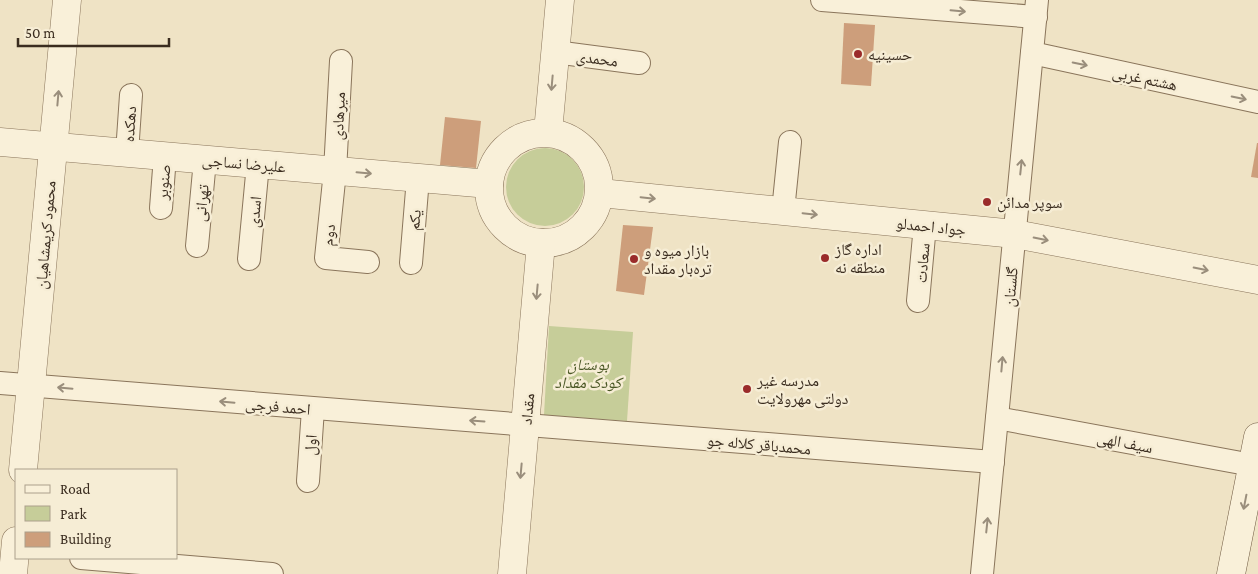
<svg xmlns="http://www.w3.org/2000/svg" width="1258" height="574" font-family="'Crimson Pro','Noto Naskh Arabic',serif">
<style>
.green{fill:#c6cd99}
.building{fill:#cd9e7b}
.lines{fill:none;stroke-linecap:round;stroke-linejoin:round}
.minor-casing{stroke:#8a755b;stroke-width:24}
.tertiary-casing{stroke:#8a755b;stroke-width:29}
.secondary-casing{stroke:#6c563e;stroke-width:29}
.minor{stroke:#f9f0d9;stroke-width:22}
.tertiary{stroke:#f9f0d9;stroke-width:28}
.secondary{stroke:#f9f0d9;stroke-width:28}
.oneway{stroke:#9a8e7c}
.poi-dot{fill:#9a2b2a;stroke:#f6edd5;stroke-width:2}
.labels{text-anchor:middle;stroke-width:5;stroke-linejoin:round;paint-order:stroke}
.poi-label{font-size:16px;fill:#3a2c1f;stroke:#f6edd5;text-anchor:start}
.street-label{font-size:16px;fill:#3a2c1f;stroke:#f6edd5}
.park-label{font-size:16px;font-style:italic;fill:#4a5725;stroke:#f6edd5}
</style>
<rect width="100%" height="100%" fill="#efe3c5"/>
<g class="green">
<circle cx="545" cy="187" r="39"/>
<path d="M549 326 633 332 627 421 544 415Z"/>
</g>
<g class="building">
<path d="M844 23 875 25 871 86 841 84Z"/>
<path d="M445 117 481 121 476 168 440 165Z"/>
<path d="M1257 143H1258V178L1251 177Z"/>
<path d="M623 225 653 227 644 295 616 291Z"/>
</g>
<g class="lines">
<g class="minor-casing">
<g id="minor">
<path d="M822 0 1036 17"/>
<path d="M555 52 639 63"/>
<path d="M1032 53 1258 102"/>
<path d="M341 61 335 171 326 258 368 262"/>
<path d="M127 153 131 95"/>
<path d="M161 208 165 156"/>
<path d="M783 211 790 142"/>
<path d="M197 246 205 160"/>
<path d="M249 259 258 164"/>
<path d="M411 263 418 178"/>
<path d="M918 301 925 225"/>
<path d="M0 383 993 462"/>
<path d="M997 418 1252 465"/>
<path d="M308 481 313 409"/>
<path d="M81 558 272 574"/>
<path d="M982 574 1037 0"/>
</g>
</g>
<g class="tertiary-casing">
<g id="tertiary">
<path d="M548 132 560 0"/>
<circle cx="544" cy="188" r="55"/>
<path d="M0 142 489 184"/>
<path d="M600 193 1015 234 1258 280"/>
<path d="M23 470 67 0"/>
<path d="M13 574 16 541"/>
<path d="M512 574 541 243"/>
</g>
</g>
<g class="secondary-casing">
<path id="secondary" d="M1231 574 1258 437"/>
</g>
<use href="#minor" class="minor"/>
<use href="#tertiary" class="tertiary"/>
<use href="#secondary" class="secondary"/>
</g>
<defs><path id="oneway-shaft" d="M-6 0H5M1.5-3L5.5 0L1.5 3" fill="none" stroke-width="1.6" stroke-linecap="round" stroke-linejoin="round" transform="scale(1.25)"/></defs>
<g class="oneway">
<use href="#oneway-shaft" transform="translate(958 11) rotate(5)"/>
<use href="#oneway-shaft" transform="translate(1080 64) rotate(12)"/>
<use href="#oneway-shaft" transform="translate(552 83) rotate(95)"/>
<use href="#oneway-shaft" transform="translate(58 98) rotate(-85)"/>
<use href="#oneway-shaft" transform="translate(1239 98) rotate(12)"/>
<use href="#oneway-shaft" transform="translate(1021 167) rotate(-84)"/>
<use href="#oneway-shaft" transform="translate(364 173) rotate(5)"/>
<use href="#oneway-shaft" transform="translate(648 198) rotate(6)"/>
<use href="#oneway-shaft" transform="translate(810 214) rotate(6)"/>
<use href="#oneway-shaft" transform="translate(1041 239) rotate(11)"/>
<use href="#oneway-shaft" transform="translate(1201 269) rotate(11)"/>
<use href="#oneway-shaft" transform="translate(537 292) rotate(95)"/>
<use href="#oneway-shaft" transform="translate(1002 364) rotate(-85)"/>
<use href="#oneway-shaft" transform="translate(65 388) rotate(-175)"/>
<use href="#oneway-shaft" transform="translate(227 402) rotate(-175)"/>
<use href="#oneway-shaft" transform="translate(477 421) rotate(-176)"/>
<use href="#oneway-shaft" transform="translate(521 471) rotate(95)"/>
<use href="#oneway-shaft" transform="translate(1245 502) rotate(101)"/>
<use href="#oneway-shaft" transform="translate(987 525) rotate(-84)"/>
</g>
<g class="poi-dot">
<circle cx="858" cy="54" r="5"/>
<circle cx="987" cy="202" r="5"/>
<circle cx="825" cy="258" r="5"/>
<circle cx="634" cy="259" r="5"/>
<circle cx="747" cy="389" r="5"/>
</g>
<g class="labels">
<g class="poi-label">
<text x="868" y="60">حسینیه</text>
<text x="997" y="208">سوپر مدائن</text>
<text x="835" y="255">اداره گاز<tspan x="835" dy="18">منطقه نه</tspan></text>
<text x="644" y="256">بازار میوه و<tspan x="644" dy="18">تره‌بار مقداد</tspan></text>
<text x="757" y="386">مدرسه غیر<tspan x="757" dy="18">دولتی مهرولایت</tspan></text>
</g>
<g class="street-label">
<text transform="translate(597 58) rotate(7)" y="6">محمدی</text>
<text transform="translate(1145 78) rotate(12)" y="6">هشتم غربی</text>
<text transform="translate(338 116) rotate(-87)" y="6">میرهادی</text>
<text transform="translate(129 124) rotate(-86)" y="6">دهکده</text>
<text transform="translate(244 163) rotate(5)" y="6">علیرضا نساجی</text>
<text transform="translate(163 182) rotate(-85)" y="6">صنوبر</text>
<text transform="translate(201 203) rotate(-84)" y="6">تهرانی</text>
<text transform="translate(254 212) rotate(-85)" y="6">اسدی</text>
<text transform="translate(414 220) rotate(-85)" y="6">یکم</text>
<text transform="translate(931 226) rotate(6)" y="6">جواد احمدلو</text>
<text transform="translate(45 235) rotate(-85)" y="6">محمود کریمشاهیان</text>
<text transform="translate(328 235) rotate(-84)" y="6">دوم</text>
<text transform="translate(922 263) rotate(-85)" y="6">سعادت</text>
<text transform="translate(1010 287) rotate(-85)" y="6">گلستان</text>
<text transform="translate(278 406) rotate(5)" y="6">احمد فرجی</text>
<text transform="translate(527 409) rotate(-85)" y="6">مقداد</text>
<text transform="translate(1125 442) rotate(11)" y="6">سیف الهی</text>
<text transform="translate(759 444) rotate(5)" y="6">محمدباقر کلاله جو</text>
<text transform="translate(310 445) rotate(-86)" y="6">اول</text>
</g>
<g class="park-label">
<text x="588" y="370">بوستان<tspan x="588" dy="18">کودک مقداد</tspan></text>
</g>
</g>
<rect x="15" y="469" width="162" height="90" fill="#f6edd5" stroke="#aba08c"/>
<rect x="25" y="485" width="25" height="8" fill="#f9f0d9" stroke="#aba08c"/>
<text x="60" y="494" font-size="15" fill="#3a2c1f">Road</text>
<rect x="25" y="506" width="25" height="15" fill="#c6cd99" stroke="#aba08c"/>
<text x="60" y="519" font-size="15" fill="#3a2c1f">Park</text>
<rect x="25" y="532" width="25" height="15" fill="#cd9e7b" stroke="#aba08c"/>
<text x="60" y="544" font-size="15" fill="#3a2c1f">Building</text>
<path d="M18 38v8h151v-8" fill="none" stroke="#3a2c1f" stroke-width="2.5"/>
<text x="25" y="38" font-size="15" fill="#3a2c1f" stroke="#f6edd5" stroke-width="4" paint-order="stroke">50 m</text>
</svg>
